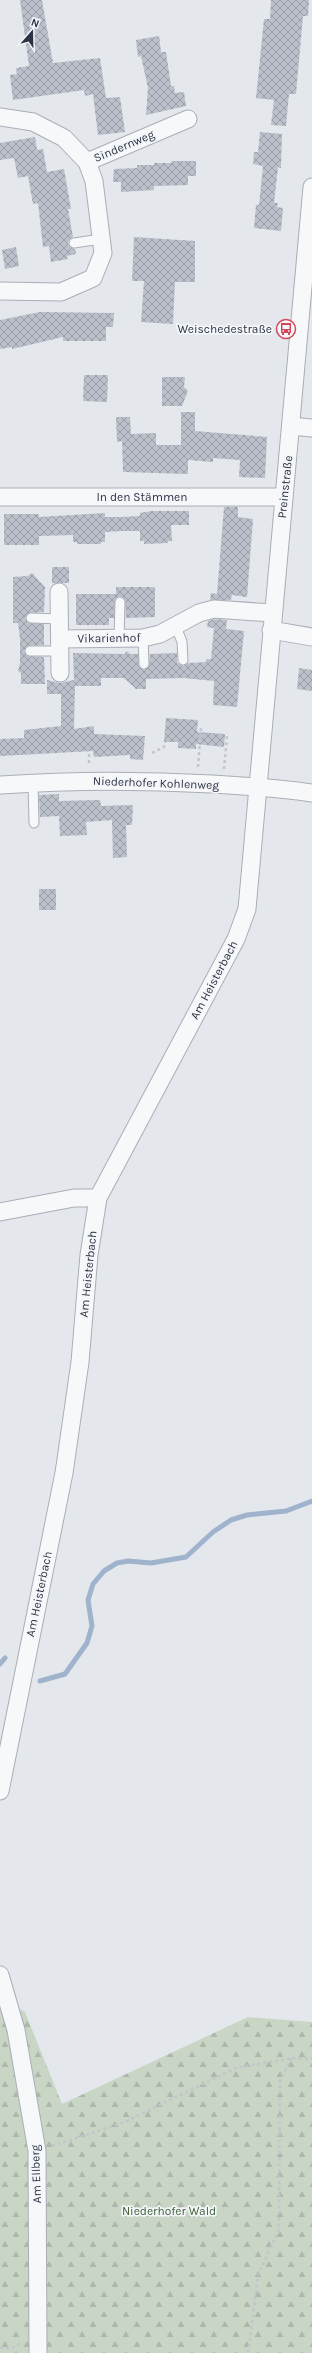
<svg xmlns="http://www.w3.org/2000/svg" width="312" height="2353" font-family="Karla,sans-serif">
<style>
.forest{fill:url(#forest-firs)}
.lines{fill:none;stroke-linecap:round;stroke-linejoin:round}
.stream{stroke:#9fb4cc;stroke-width:5}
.building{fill:url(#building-cross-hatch)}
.service-casing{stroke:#a9aeb7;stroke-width:11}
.minor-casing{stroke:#a9aeb7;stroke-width:19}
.path{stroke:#c2c5cb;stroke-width:2.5;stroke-dasharray:3 3;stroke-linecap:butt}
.service{stroke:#f7f8fa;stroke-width:9}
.minor{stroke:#f7f8fa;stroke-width:17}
.labels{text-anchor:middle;stroke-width:3.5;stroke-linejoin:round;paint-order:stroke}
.street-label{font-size:12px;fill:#2b3445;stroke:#f4f6f9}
.poi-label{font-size:12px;fill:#2b3445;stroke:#f4f6f9;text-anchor:end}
.park-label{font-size:12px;fill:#3f6138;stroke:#f4f6f9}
</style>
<defs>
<pattern id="forest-firs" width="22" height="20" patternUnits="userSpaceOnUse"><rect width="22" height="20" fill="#c9d6c5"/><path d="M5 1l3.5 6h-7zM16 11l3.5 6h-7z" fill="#adb8ab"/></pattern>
<pattern id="building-cross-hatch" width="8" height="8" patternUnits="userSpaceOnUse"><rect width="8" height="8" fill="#bbc0ca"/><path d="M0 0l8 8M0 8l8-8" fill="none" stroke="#989da6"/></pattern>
</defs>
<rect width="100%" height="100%" fill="#e4e7ec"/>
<path class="forest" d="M0 1998 25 2012 62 2104 248 2017 312 2022V2353H0Z"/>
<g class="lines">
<g class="stream">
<path d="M0 1664 5 1658"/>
<path d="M40 1681 65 1674 87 1643 92 1626 88 1600 93 1584 104 1571 117 1563 128 1561 151 1563 186 1557 213 1532 231 1520 247 1515 286 1511 312 1501"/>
</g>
</g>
<g class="building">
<path d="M20 0H42L53 63 100 58 106 98 120 97 125 132 98 135 93 94 85 96 84 90 13 100 10 75 17 74 16 68 29 66Z"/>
<path d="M271 0H309L308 16H303L296 94H289L286 126 271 125 274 100 256 98 264 19H270Z"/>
<path d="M159 36 161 52H166L171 86H174L175 93 184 92 186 106 146 115 148 88 141 56 138 57 136 40Z"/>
<path d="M260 132 282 134 281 168 278 167 274 203H278L277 207 283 208 281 231 254 228 256 205H259L263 166 253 164 254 152H258Z"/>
<path d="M35 137 37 150 43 149 47 172 64 169 71 209H68L73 237 69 240 68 244 71 248 75 249 76 254 67 256 68 259 51 262 49 246 43 247 38 203 33 204 28 176 18 178 14 158 0 160V143Z"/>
<path d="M172 161H196V176H188V185L154 186V190L121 192V182H113L114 169 137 168V165H154V163H171Z"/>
<path d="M134 237 195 241V282H175L173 324 141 322 144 281H132Z"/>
<path d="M16 247 19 266 5 269 2 250Z"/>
<path d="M40 312 114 313 113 327H106V341H63V337L12 349V347L0 349V320Z"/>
<path d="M84 375H108L107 402 83 401Z"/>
<path d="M162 377H185L184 387 188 391 182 406H162Z"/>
<path d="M181 412H195V431L267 437 265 478 239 477 240 460 213 458V462L188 460V474L123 472 122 441 117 442 116 417H130L131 434 156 433V445H181Z"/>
<path d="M224 507H238V517L253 519 247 597 232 595 231 600H210L211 593 217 594Z"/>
<path d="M152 511H189V525H171L172 541H168V543L144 544V541H140V531H122L105 532V542H101V544H77V542H73V535L39 536V545H4V514H39V517L105 513V517H122L140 516V513Z"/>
<rect x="52" y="567" width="17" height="16"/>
<path d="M32 573 45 587 44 612 29 613 25 618 28 623 44 624V645L27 646 24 651 27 656 44 657 45 684H21V673L18 671 20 663V639L18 623H13V577L28 576Z"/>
<path d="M116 587H155V617L126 618 125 600 120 596 115 599 114 618H109V625H76V594H116Z"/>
<path d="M215 619 227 620 226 629 244 631 237 707 213 705 214 681 184 678 146 679V689H136L124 678H101V686H75L74 729 94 726V734L145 736 143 760 130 759V755L94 757 93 751 0 756V739L24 738V730L61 726V694H47V680L60 683 74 680 73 653 124 654 127 651 130 654H138L139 667 144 670 149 666 150 654 177 653V663L183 666 188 663 206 662V659H211L214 628 207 627 208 621Z"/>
<path d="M299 668 312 670V691L297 689Z"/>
<path d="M166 718 198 720 197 732 225 734 224 747 196 744V749L178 748V742H164Z"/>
<path d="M59 794V801L100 800 101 806 133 805 132 825H126L127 857 113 858 112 820 86 822 87 835 60 836 59 816 40 817 39 795Z"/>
<rect x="39" y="889" width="17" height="21"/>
</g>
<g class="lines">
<g class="service-casing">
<g id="service">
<path d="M74 243 101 239"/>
<path d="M31 618 60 619"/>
<path d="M175 624 182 642 183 660"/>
<path d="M119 638 120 602"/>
<path d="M143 638 144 664"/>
<path d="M30 651H60"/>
<path d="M33 783 34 823"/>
</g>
</g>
<g class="minor-casing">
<g id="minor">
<path d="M0 117 33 122 64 138 87 162 94 181 103 253 93 278 61 292 0 291"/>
<path d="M87 162 188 119"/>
<path d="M291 426 312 428"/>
<path d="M0 497H284"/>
<path d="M59 592 60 673"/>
<path d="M271 630 312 637"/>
<path d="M60 639 143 638 160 634 199 613 214 609 272 613"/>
<path d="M0 785C71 780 141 780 212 784 246 786 279 788 312 793"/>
<path d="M0 1212 74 1198H98"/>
<path d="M0 1791 64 1473 80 1362 89 1255 98 1198 236 939 247 909 312 187"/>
<path d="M0 1975 16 2030 37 2151 38 2353"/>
</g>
</g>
<g class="path">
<path d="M152 753 164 747 165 742"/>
<path d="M89 754V766"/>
<path d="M198 767 201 727"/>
<path d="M224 769 227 736"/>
<path d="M52 2146 125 2122 236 2068 292 2058 312 2059"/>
<path d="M0 2348H12L22 2342"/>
<path d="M248 2353 258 2275 279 2229 280 2081 292 2058"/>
</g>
<use href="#service" class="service"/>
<use href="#minor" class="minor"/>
</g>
<defs>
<g id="bus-ring" transform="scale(1)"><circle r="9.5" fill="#f4f6f9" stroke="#d1495b" stroke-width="1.5"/><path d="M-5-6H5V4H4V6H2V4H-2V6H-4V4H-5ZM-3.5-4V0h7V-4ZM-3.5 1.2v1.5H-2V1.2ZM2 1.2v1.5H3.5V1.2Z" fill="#d1495b"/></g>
</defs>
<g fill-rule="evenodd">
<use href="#bus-ring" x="286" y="329"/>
</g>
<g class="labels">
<g class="street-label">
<text transform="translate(124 146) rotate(-23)" y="4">Sindernweg</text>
<text transform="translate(285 487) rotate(-84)" y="4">Preinstraße</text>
<text x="142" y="501">In den Stämmen</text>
<text transform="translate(109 638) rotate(-1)" y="4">Vikarienhof</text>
<text transform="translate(156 783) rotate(2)" y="4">Niederhofer Kohlenweg</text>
<text transform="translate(214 980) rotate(-62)" y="4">Am Heisterbach</text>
<text transform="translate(88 1274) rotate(-84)" y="4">Am Heisterbach</text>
<text transform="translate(39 1594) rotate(-78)" y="4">Am Heisterbach</text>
<text transform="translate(36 2174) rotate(-92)" y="4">Am Ellberg</text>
</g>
<g class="poi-label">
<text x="272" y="333">Weischedestraße</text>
</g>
<g class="park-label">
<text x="169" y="2215">Niederhofer Wald</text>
</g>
</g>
<g transform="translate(32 32) rotate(20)" stroke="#f4f6f9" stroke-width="3" paint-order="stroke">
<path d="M0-3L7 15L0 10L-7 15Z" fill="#2b3445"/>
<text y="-6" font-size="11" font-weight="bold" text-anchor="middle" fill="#2b3445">N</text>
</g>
</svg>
